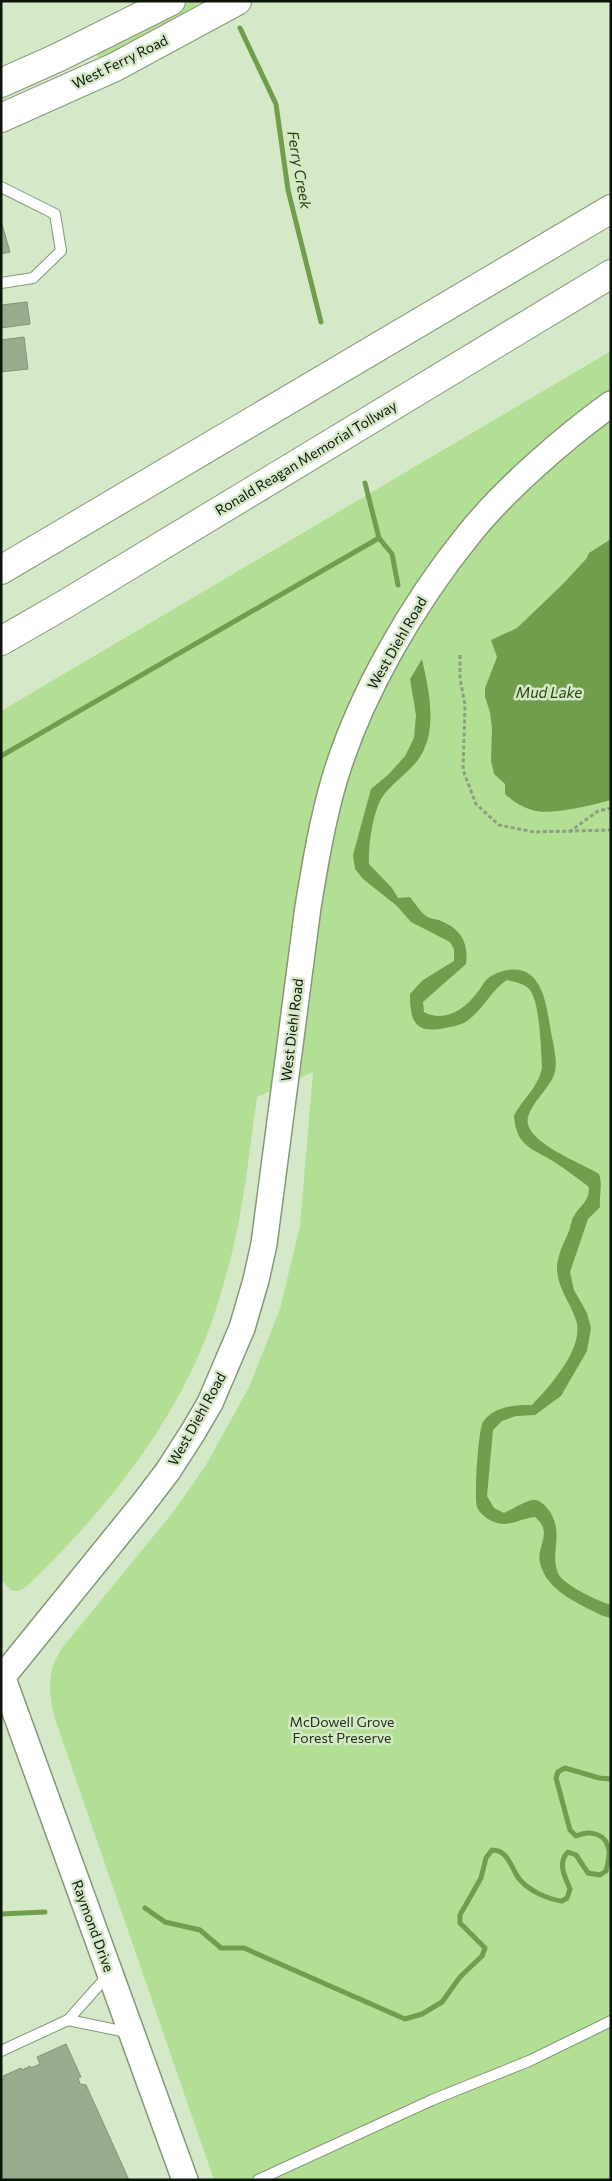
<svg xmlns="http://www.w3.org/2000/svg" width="612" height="2181" font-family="Commissioner,sans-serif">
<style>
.green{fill:#b3df94}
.water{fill:#709e4d}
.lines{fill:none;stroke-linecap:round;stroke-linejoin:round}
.stream{stroke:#709e4d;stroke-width:5}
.building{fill:#99ac8d;stroke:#829577}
.service-casing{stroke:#859879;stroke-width:12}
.tertiary-casing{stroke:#859879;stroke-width:28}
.secondary-casing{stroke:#859879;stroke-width:30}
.motorway-casing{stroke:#859879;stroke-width:30}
.path{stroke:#8e9d84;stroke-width:3;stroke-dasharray:4 2.5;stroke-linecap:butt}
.service{stroke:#fff;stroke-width:10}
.tertiary{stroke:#fff;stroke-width:25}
.secondary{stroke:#fff;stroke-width:28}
.motorway{stroke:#fff;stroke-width:28}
.labels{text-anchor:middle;stroke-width:5;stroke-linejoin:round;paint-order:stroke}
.street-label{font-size:14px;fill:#0d1409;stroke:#d5e9c8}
.park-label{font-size:14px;fill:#203311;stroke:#d5e9c8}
.water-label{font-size:15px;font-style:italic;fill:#264308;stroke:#d5e9c8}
</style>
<rect width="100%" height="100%" fill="#d5e9c8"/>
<g class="green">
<path d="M191 1H215L100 61 95 51Z"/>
<path d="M611 351V2180H214L54 1716C48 1690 47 1671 62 1648L174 1511 206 1465 249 1387 280 1309 300 1226 313 1072 257 1097C249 1152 244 1208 230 1261 220 1299 208 1337 191 1372 151 1454 91 1525 26 1587L18 1591H12L1 1580V711Z"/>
</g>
<g class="water">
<path d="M611 539V800C593 805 549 816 532 810 521 807 513 801 505 794V784L494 774 491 761 492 728 490 712 485 697V688L497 657 491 640 517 628 563 584 586 559 589 553Z"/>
<path d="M422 659C428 686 436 721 425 747 417 769 395 779 383 796 373 810 368 847 369 864L392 888 398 898 410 897C415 903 420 912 426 916 430 919 437 919 441 921 461 929 469 943 466 964L423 1002 424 1012C443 1023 464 1010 476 994 480 990 483 983 487 979 493 974 501 971 508 970 541 965 546 1002 550 1026 552 1041 559 1061 554 1075 548 1090 532 1102 528 1117 522 1142 583 1163 599 1174 603 1186 599 1194 600 1207L588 1219 570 1272 574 1290 587 1313 591 1328 587 1351 561 1396 535 1415 516 1416 502 1421 493 1430 487 1496 494 1508 504 1513C513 1509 523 1502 532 1500 542 1498 553 1514 555 1523 560 1540 551 1557 558 1573 563 1585 598 1601 611 1605V1618L603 1616C580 1604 547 1592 540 1563 536 1545 554 1533 535 1517 521 1518 509 1528 494 1522 487 1519 480 1514 477 1507 474 1499 478 1430 483 1422 493 1406 515 1405 532 1405 549 1387 585 1348 576 1320 569 1299 551 1280 559 1256 561 1247 566 1239 569 1231 571 1226 571 1220 574 1216 580 1205 589 1203 589 1187 578 1179 567 1170 556 1163 535 1149 516 1148 514 1116 523 1098 539 1087 542 1067 541 1050 540 1000 529 989 524 983 514 982 507 980 491 990 483 1010 467 1021 461 1025 451 1027 445 1028 415 1034 410 1022 410 994L423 980 454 961V949L450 942 411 922 397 906 363 879 355 869 353 855 371 789 389 774 405 756 414 738 416 715 410 679Z"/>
</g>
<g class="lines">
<g class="stream">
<path d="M240 28 276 104 288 190 321 322"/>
<path d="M365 483 379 538 392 554 398 585"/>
<path d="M1 756 379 538"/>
<path d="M145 1908 165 1922 200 1930 221 1948H244L405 2019 422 2014 442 2002 460 1977 482 1956 485 1948 460 1923V1915L481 1878 486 1858 492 1850C509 1850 511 1869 520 1880 530 1891 547 1899 562 1901L567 1898 570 1889C565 1877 557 1863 568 1852L576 1855 588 1873 600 1875 606 1871C607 1865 610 1857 609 1851 607 1833 590 1830 576 1836L570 1830 556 1778 558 1772 565 1768 599 1778 611 1779"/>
<path d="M1 1914 45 1912"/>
</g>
</g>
<g class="building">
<path d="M1 221 10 252 1 254Z"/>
<path d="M27 302 30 324 1 328V305Z"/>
<path d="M24 337 28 369 1 372V340Z"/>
<path d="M66 2044 81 2077 78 2078 80 2084 86 2085 129 2180H1V2080L4 2079 3 2076 21 2068 22 2070 30 2066 31 2068 40 2064 37 2057Z"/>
</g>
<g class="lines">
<g class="service-casing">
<g id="service">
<path d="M1 187 55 214 61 251 33 278 1 283"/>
<path d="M68 2020 131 2033"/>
<path d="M1 2051 68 2020 110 1973"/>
<path d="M258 2180 432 2100 529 2061 611 2021"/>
</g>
</g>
<g class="tertiary-casing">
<g id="tertiary">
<path d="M1 1673 185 2180"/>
<path d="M1 1679 142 1505 168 1471 193 1432 210 1403 242 1328 256 1280 264 1244 308 907C315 865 322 822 334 781 359 696 413 603 469 534 505 489 564 438 611 404"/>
</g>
</g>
<g class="secondary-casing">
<g id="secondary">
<path d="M1 83 59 57 171 1"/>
<path d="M1 118 115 67 237 1"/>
</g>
</g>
<g class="motorway-casing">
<g id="motorway">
<path d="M1 570 611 209"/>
<path d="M1 641 67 603 611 274"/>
</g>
</g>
<g class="path">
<path d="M460 655V678L465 705 463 770 476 804 499 825 534 832 611 830"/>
<path d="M569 832 598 811 611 808"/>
</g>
<use href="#service" class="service"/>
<use href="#tertiary" class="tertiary"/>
<use href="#secondary" class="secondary"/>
<use href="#motorway" class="motorway"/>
</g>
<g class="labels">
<g class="street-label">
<text transform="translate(120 62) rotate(-26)" y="5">West Ferry Road</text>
<text transform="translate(306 458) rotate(-31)" y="5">Ronald Reagan Memorial Tollway</text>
<text transform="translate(397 643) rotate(-60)" y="5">West Diehl Road</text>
<text transform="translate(292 1030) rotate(-83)" y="5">West Diehl Road</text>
<text transform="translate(197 1419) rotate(-61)" y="5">West Diehl Road</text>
<text transform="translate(93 1926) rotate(70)" y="5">Raymond Drive</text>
</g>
<g class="park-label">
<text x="342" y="1727">McDowell Grove<tspan x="342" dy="16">Forest Preserve</tspan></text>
</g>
<g class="water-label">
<text transform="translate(299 170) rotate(80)" y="5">Ferry Creek</text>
<text x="549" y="698">Mud Lake</text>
</g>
</g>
<rect width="612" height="2181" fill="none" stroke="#0d1409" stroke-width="5"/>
</svg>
